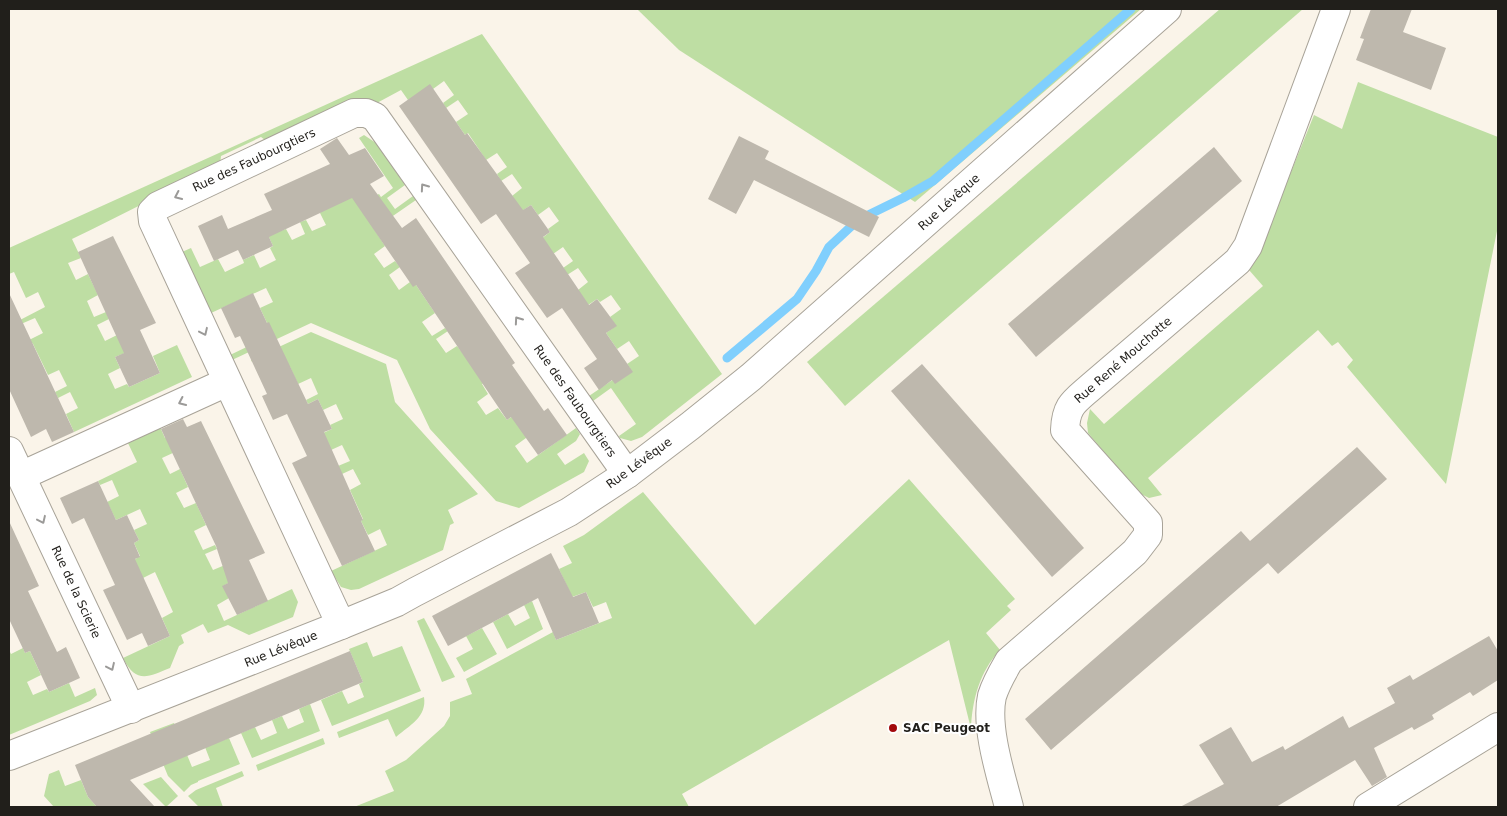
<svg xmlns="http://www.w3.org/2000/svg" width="1507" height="816" font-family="'DejaVu Sans',sans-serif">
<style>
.green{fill:#bedea3}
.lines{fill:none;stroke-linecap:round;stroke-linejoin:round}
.stream{stroke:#80cffd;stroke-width:9}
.building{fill:#beb8ad}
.minor-casing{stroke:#a8a398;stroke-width:30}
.minor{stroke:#fff;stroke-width:28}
.oneway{stroke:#9b9a98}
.poi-dot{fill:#a2090c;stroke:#fff;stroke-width:2}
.labels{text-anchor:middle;stroke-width:4;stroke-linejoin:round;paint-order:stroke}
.street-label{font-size:12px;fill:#211f1b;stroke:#fff}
.poi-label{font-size:12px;font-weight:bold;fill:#211f1b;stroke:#fff;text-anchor:start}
</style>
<rect width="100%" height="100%" fill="#faf4e9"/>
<g class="green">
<path d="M637 9H1141L915 202 679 50Z"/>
<path d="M1220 9H1303L845 406 807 362Z"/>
<path d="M482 34 722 374 642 437 631 441 620 438 619 436 636 424 611 388 593 401 589 396 630 368 627 364 639 356 629 341 617 349 606 333 616 326 610 317 621 309 611 295 600 302 597 299 588 305 578 290 588 282 578 268 567 275 563 268 573 261 563 247 553 254 541 239 550 232 548 229 559 221 549 207 538 215 531 205 522 211 512 196 522 188 512 174 501 181 497 174 507 167 497 153 486 160 468 133 465 135 456 122 468 114 458 100 446 108 443 103 454 95 444 81 433 89 408 100 401 90 375 104 368 99H364L269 143 261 137 221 156 220 166C170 189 122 215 72 239L81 258 68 263 76 280 88 274 98 295 87 301 94 317 106 312 109 319 97 325 105 341 117 335 125 353 115 357 120 368 108 374 115 389 127 384 129 387 160 373 153 356 177 345 192 377 74 432 66 414 78 408 70 392 58 398 55 392 67 386 59 370 48 375 33 344 29 340 43 333 35 318 21 324 20 320 45 307 38 292 26 298 14 272 9 274V248Z"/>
<path d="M1358 82 1498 137V226L1446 484 1347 367 1353 360 1338 342 1332 346 1318 330 1148 478 1162 495 1149 498 1139 493 1088 433 1087 423 1090 409 1104 424 1263 286 1249 270 1264 239 1314 115 1342 129Z"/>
<path d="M364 135 376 143 405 185 387 198 395 209 413 196 416 200 374 229 385 246 374 254 384 268 395 261 400 267 389 275 399 290 410 282 416 285 435 313 422 322 432 336 445 328 448 331 436 339 446 353 457 346 486 382 482 384 488 394 477 402 486 415 498 408 507 420 526 407V438L515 446 527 463 576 428 580 434 576 441 557 454 565 465 584 453 589 461 584 472 519 508 496 501 430 429 397 360 311 323 232 360 230 355 274 334 267 323 260 308 273 302 266 288 211 313 182 252 191 248 200 267 218 259 225 272 244 263 243 260 254 255 260 268 276 260 270 248 273 246 268 235 286 229 292 240 305 234 300 222 306 220 312 231 326 225 320 213 334 180 368 199 379 194 381 197 393 188 359 138Z"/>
<path d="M311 332 386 364 395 402 478 494 448 510 454 523 450 525 443 550 359 589 351 590 341 587 331 571 387 545 380 529 368 535 361 521 363 519 350 490 361 484 353 469 342 474 338 466 350 461 342 445 331 450 323 433 332 429 330 425 343 419 336 404 323 410 318 399 308 404 306 400 318 394 311 378 298 384 290 367 269 354 252 362 251 360Z"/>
<path d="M160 427 165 438 167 437 175 452 162 458 170 474 180 469 188 487 176 493 184 508 196 503 206 525 194 531 203 550 215 545 217 549 205 554 213 570 225 565 232 581 223 586 229 598 217 605 224 621 292 589 298 602 293 617 249 635 228 625 208 633 203 624 181 635 184 643 179 646 170 668C148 677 136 684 123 658L170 636 162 618 173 612 155 572 143 578 134 560 140 556 134 543 139 540 134 530 147 524 140 509 116 520 107 502 119 496 112 480 100 485 98 481 137 462 127 441Z"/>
<path d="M909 479 1015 599 1007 606 1011 610 986 633 1000 650C980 671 972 700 971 729L949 640 682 794 689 807H354L394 791 385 771 406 760 444 726 450 716V702L472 694 466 679 553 632 556 640 612 618 606 602 593 607 586 592 572 597 559 569 572 563 563 546 584 535 643 492 755 625Z"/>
<path d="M532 601 543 629 507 649 493 622 508 614 515 626 530 618 524 605Z"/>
<path d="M424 618 455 677 442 682 417 621Z"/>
<path d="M482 628 497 654 464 672 456 658 473 649 466 636Z"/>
<path d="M367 642 373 657 402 646 421 691 332 726 321 700 342 691 348 704 364 697 359 684 363 682 349 649Z"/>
<path d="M23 648 25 653 30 651 41 675 27 682 33 695 47 689 49 692 69 683 75 697 95 688 97 695 90 701 9 735V650L11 654Z"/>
<path d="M424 697C427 717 410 725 396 737L388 719 339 738 337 732Z"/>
<path d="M310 704 320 731 252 758 241 733 255 727 261 740 277 733 272 720 282 716 288 729 304 722 299 709Z"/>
<path d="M174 723 192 767 210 760 205 747 229 738 240 764 198 781V782L191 785 184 792 168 776 150 732Z"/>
<path d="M323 738 325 744 258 771 256 765Z"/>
<path d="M59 770 65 786 81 780 88 797 97 807H54L44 796 49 774Z"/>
<path d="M242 771 244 776 216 788 223 807H199L188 796 196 790Z"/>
<path d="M161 777 178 796 166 807 143 784Z"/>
</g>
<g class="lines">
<path class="stream" d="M727 358 797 299 816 271 829 247 858 220 903 198 933 181 1131 9"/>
</g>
<g class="building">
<path d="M1371 9H1412L1403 32 1446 48 1431 90 1356 60 1364 39 1360 38Z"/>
<path d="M430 84 465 135 467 133 523 210 531 205 550 232 543 237 589 305 597 299 617 326 606 333 633 372 615 384 612 380 599 390 584 368 597 359 562 308 547 318 515 273 530 263 496 214 481 224 399 106Z"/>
<path d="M739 136 769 151 765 159 879 217 869 237 754 180 736 214 708 199Z"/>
<path d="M337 138 349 155 365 148 384 176 370 184 402 228 416 218 515 363 512 365 544 411 548 408 567 435 538 455 511 417 507 420 416 285 413 287 352 198 269 237 273 246 243 260 238 250 214 261 198 226 222 215 228 229 272 210 264 194 330 164 320 149Z"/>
<path d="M1214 147 1242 181 1036 357 1008 324Z"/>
<path d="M113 236 156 323 140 330 160 373 129 387 115 357 124 353 78 252Z"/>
<path d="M9 293 74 432 52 442 46 429 31 437 9 389Z"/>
<path d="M253 293 267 323 269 322 308 404 318 399 332 429 324 432 363 520 361 521 375 551 342 566 292 463 307 456 287 414 273 420 262 396 267 394 240 336 235 338 221 308Z"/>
<path d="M922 364 1084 548 1052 577 891 391Z"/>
<path d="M183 419 187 427 201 421 265 553 249 560 268 601 237 615 222 586 228 583 216 546 161 429Z"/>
<path d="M1357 447 1387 479 1278 574 1268 563 1051 750 1025 719 1241 531 1250 541Z"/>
<path d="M98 481 116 520 127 515 134 530 139 540 134 543 140 557 135 559 170 636 148 646 142 633 127 640 103 590 115 585 84 518 72 524 60 498Z"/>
<path d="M9 521 39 586 28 591 57 652 66 647 80 678 49 692 30 651 25 653 9 619Z"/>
<path d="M551 553 573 597 586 592 599 623 556 640 538 598 448 646 432 616Z"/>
<path d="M1489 636 1498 651V680L1473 696 1470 692 1432 715 1434 719 1414 730 1412 727 1374 748 1387 777 1372 786 1355 760 1276 807H1180L1224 784 1199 745 1231 727 1252 762 1283 746 1285 750 1343 716 1349 728 1395 703 1387 688 1410 675 1413 680Z"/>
<path d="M350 651 363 682 130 780 155 807H97L88 797 75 765Z"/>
</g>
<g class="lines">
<g class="minor-casing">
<g id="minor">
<path d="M9 451 131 709"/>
<path d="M21 476 227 382"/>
<path d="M341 625 153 221 152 212 158 206 354 113H366L375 117 627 474"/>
<path d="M9 756 341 625 397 602 415 592 569 512 627 474 690 426 751 377 1167 9"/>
<path d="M1009 807C1001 776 985 727 992 696 996 683 1002 673 1009 661L1117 568 1135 552 1148 535V523L1065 430C1066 405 1074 402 1092 386L1238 261 1248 246 1336 9"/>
<path d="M1368 807 1498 727"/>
</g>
</g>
<use href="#minor" class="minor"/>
</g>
<defs><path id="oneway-chevron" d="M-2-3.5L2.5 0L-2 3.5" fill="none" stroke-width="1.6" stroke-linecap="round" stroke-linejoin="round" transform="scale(1.25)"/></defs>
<g class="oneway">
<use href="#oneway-chevron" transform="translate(424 187) rotate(-125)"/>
<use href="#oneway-chevron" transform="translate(178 196) rotate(155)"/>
<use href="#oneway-chevron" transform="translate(518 320) rotate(-125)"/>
<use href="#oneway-chevron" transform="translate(204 332) rotate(65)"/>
<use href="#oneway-chevron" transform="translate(182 402) rotate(155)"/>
<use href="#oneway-chevron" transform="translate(42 520) rotate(65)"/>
<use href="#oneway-chevron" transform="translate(111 667) rotate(65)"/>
</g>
<circle class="poi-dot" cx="893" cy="728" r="5"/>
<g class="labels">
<g class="street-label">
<text transform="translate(254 160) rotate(-25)" y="4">Rue des Faubourgtiers</text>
<text transform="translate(949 202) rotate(-42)" y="4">Rue Lévêque</text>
<text transform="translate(1123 360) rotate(-41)" y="4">Rue René Mouchotte</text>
<text transform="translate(575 401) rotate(55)" y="4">Rue des Faubourgtiers</text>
<text transform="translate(639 463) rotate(-36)" y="4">Rue Lévêque</text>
<text transform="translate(76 592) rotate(65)" y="4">Rue de la Scierie</text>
<text transform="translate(281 649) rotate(-22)" y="4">Rue Lévêque</text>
</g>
<g class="poi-label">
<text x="903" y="732">SAC Peugeot</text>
</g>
</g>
<rect width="1507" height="816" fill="none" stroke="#211f1b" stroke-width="20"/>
</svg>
